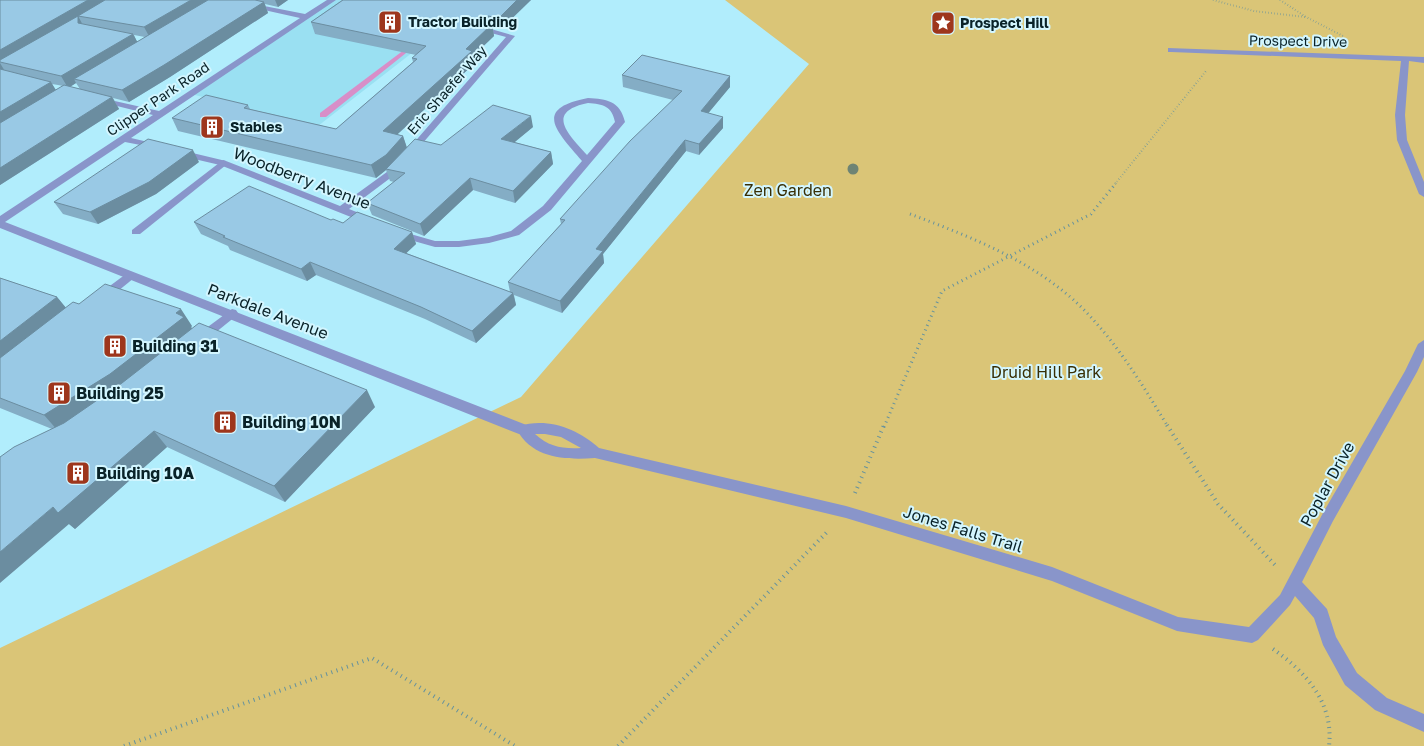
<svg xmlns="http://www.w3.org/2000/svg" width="1424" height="746" font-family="'Golos Text',sans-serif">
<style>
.built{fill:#9ae0f2}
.green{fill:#dac577}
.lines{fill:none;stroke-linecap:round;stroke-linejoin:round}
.stream{fill:#d88ec8;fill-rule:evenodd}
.path-far2{stroke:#66929d;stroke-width:2;stroke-dasharray:0.5 2.5;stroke-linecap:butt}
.path-far1{stroke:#66929d;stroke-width:3;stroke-dasharray:1 4;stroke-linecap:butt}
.path{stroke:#66929d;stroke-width:4;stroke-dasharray:1 4.5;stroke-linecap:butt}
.lane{fill:#8995ca;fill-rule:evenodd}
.street{fill:#8995ca;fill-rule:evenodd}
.tree{fill:#6e8474}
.wall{fill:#84adc5;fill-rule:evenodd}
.shaded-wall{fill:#6b8da0}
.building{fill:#99c9e5;stroke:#6b8da0}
.labels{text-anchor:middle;stroke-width:4;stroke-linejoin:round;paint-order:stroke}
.far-poi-label{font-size:14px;font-weight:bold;fill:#092228;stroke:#d3f6ff;text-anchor:start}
.far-street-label{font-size:14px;fill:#092228;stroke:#d3f6ff}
.street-label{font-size:16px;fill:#092228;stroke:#d3f6ff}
.park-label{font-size:16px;fill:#382e04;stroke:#d3f6ff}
.poi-label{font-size:16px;font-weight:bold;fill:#092228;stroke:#d3f6ff;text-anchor:start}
</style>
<rect width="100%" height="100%" fill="#b1edfc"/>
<path class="built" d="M331 0H480L318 126 191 94Z"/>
<path class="green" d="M725 0H1424V746H0V648L521 397 809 64Z"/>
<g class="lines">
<path class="stream" d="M404 50 407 52 406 53 326 117H320V113Z"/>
<g class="path-far2">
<path d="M1213 0 1254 11 1305 17"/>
<path d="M1280 0 1306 17 1345 37"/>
<path d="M1115 184 1206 71"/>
</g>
<g class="path-far1">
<path d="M910 214C974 238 1041 264 1088 314 1120 348 1144 387 1168 427"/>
<path d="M884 427 942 291 1091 214 1116 183"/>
</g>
<g class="path">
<path d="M1167 425 1218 504 1277 567"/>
<path d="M855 493 884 425"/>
<path d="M1273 649C1306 672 1334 703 1329 746"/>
<path d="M124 746 372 658 515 746"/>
<path d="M618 746 829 530"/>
</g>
<g class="lane">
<path d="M1168 48 1424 57V63L1409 61 1405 115 1407 140 1424 182V197L1419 194 1397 140 1395 115 1401 61 1171 52H1168Z"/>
<path d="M223 160 226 161V165L140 234H132V230Z"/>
<path d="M130 271 136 275 134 278 107 300H99L97 297 99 294Z"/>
<path d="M232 309 236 310 238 313 236 316 205 341H197L195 338 197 335Z"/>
<path d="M1424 340V357L1417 372 1333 521 1302 582 1327 609 1336 637 1357 673 1387 698 1424 714V732L1375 710 1345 685 1323 645 1314 618 1295 596 1290 605 1258 640 1252 643 1177 631 1052 581 846 518 595 458C566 460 533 459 517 430L519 426C548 417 578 429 599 448L846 506 1052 567 1178 617 1249 627 1280 595 1323 513 1405 371 1418 344ZM545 434 561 437 581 448C563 449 549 447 535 434Z"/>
</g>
<g class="street">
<path d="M219 0H234L305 14 327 0H336L131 138 161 145V149L125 142 5 222 529 426 531 430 529 434H519L0 228V216L153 115 97 101V97L159 111 300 18Z"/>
<path d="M491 29 515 36 397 173 349 209 374 219V223H366L220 165 177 155 175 153 180 150 226 161 340 206 391 169 506 37 491 33Z"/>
<path d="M588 98C607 99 620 101 625 122L551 210 519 235 489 243 459 247H435L396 236 395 234 400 231 435 241H459L489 237 511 231 543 206 582 161C558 132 531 109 588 98ZM588 103C603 104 612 106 615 122L587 155C569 135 544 112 588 103Z"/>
</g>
</g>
<circle class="tree" cx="853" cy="169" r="5.5"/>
<g class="wall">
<path d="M0 0H288L278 7 265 4 268 13 170 77 129 102 113 98 119 109 0 185ZM134 35 145 37 137 42ZM76 83 80 89 70 87ZM52 84 58 85 63 86 56 90Z"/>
<path d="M342 0H531L501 29 493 28 494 36 473 56 475 63 397 134 403 136 407 148 441 145 533 127 514 142 551 152 553 164 515 203 473 190 424 236 372 215 367 203 394 182 390 181 386 170 376 178 178 131 172 118 248 105 250 109 336 129 413 62 412 58 416 55 315 34 311 22Z"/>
<path d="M622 75 730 76V87L708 113 723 128 699 155 686 151 603 254 604 263 562 313 514 295 516 305 476 343 425 319 316 275 307 281 230 250 228 246 201 234 194 222 331 220 343 223 412 232 416 244 406 253 510 292 508 282 561 224 560 219 673 100 623 87Z"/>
<path d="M199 162 156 194 98 224 63 214 54 202Z"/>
<path d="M0 278 57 297 66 308 79 304 192 326 191 327 192 328 375 407 285 502 167 447 75 529 69 524 52 429 0 408Z"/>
</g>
<g class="shaded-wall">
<path d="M88 0H113L78 16 84 27 0 62V50Z"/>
<path d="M191 0H214L150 38 144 27Z"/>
<path d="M275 0H288L278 7Z"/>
<path d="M517 0H531L501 29 499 18Z"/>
<path d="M264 2 268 13 170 77 129 102 122 90Z"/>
<path d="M488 16 490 27 492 24 494 36 473 56 475 63 387 144 383 131 466 49 487 23Z"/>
<path d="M133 34 139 45 74 79 76 83 68 88 61 76Z"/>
<path d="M0 63 6 73 0 72Z"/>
<path d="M730 76V87L701 122V111Z"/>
<path d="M51 82 58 94 0 129V112Z"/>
<path d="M112 97 119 109 0 185V168Z"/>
<path d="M531 116 533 127 504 151 501 139Z"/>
<path d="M723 117V128L699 155V144Z"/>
<path d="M403 136 407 148 386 169V170L376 178 371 165Z"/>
<path d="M685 140 686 151 603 254 604 263 562 313 560 301 596 249Z"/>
<path d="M193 150 199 162 156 194 98 224 90 212Z"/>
<path d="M551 152 553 164 515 203 513 191Z"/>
<path d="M470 178 473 190 424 236 420 224Z"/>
<path d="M412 232 416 244 398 261 394 249Z"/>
<path d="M310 262 316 275 307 281 301 269Z"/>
<path d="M513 293 516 305 476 343 472 331Z"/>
<path d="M57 297 71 314 0 371V341Z"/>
<path d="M181 309 192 326 191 327 195 334 59 432 44 415Z"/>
<path d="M367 390 375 407 285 502 274 486Z"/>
<path d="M154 431 167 447 75 529 69 524 0 583V552L53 507Z"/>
</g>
<g class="building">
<path d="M0 0H88L0 50Z"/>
<path d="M105 0H191L144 27 78 16Z"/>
<path d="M208 0H255L264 2 164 65 122 90 74 79Z"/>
<path d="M343 0H517L499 18 488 16 487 23 492 24 466 49 472 51 383 131 403 136 386 155 371 165 172 118 206 95 248 105 244 108 336 129 417 59 412 58 426 46 311 22Z"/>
<path d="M78 16V23L133 34 61 76 0 62V60Z"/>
<path d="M642 55 730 76 701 111 723 117 699 144 685 140 596 249 603 251 560 301 508 282 565 220 560 219 630 141 682 91 622 75Z"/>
<path d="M0 69 51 82 0 112Z"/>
<path d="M64 85 112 97 0 168V123Z"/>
<path d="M493 105 531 116 501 139 551 152 513 191 470 178 420 224 367 203 405 173 386 169 415 139 441 145Z"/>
<path d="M148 139 193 150 149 182 90 212 54 202Z"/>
<path d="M249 186 331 220 333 219 343 223 357 212 412 232 394 249 513 293 472 331 421 307 310 262 301 269 223 237 225 236 194 222Z"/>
<path d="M0 278 57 297 0 341Z"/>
<path d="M105 284 181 309 176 313 184 317 110 374 44 415 0 398V358L73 302 79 304Z"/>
<path d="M199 323 367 390 274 486 154 431 58 513 53 507 0 552V457L14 447 64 423 122 383Z"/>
</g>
<defs>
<g id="building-square" transform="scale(1.25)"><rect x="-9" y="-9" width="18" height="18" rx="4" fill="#9e361c" stroke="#d3f6ff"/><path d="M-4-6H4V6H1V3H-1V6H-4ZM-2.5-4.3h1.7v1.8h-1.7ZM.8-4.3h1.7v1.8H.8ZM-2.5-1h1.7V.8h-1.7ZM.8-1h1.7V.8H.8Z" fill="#fff"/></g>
<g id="sight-square" transform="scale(1.25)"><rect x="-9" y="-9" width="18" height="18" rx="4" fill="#9e361c" stroke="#d3f6ff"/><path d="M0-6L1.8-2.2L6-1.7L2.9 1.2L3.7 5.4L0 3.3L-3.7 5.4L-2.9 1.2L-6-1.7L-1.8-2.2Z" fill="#fff"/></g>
</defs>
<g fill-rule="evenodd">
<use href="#building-square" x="390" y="22"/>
<use href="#sight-square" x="943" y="23"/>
<use href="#building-square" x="212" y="127"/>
<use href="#building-square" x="115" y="346"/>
<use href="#building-square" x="59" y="393"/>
<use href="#building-square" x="225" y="422"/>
<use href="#building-square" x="78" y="473"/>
</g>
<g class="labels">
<g class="far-poi-label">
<text x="408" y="27">Tractor Building</text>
<text x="960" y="28">Prospect Hill</text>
<text x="230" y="132">Stables</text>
</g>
<g class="far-street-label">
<text transform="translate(1298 41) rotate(1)" y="5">Prospect Drive</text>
<text transform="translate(447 90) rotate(-49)" y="5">Eric Shaefer Way</text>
<text transform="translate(158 99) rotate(-34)" y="5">Clipper Park Road</text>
</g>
<g class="street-label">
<text transform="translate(302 178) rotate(21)" y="6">Woodberry Avenue</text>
<text transform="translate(268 311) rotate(21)" y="6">Parkdale Avenue</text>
<text transform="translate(1327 484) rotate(-61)" y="6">Poplar Drive</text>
<text transform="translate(963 529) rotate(17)" y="6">Jones Falls Trail</text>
</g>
<g class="park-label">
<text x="788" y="196">Zen Garden</text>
<text x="1046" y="378">Druid Hill Park</text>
</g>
<g class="poi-label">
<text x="132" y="352">Building 31</text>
<text x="76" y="399">Building 25</text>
<text x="242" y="428">Building 10N</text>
<text x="96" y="479">Building 10A</text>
</g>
</g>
</svg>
